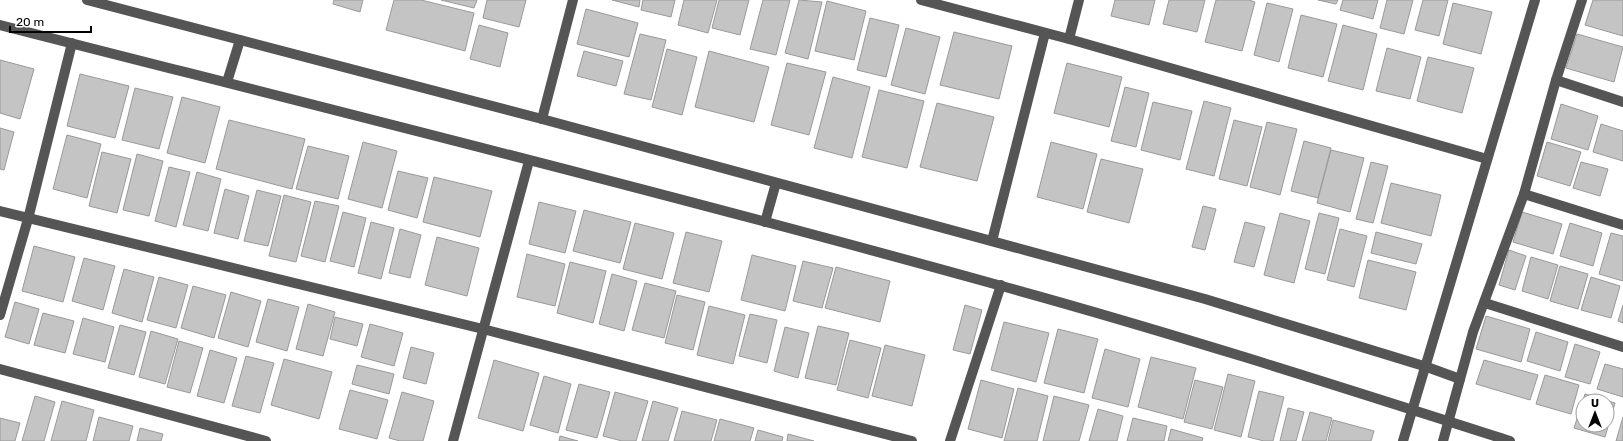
<svg xmlns="http://www.w3.org/2000/svg" width="1623" height="441" font-family="Rubik,sans-serif">
<style>
.building{fill:#c4c4c4;stroke:#999;fill-rule:evenodd}
.lines{fill:none;stroke-linecap:round;stroke-linejoin:round}
.minor{stroke:#555;stroke-width:10}
</style>
<rect width="100%" height="100%" fill="#fff"/>
<g class="building">
<path d="M334 0H363L360 12 333 4Z"/>
<path d="M394 0H421L474 13 465 51 386 30Z"/>
<path d="M441 0H477L474 8Z"/>
<path d="M487 0H526L519 27 483 18Z"/>
<path d="M612 0H640L639 7Z"/>
<path d="M643 0H675L671 17 641 10Z"/>
<path d="M684 0H717L708 33 678 25Z"/>
<path d="M719 0H749L740 35 712 28Z"/>
<path d="M763 0H790L776 55 750 49Z"/>
<path d="M799 0 822 2 808 59 785 53Z"/>
<path d="M1115 0H1155L1149 25 1111 16Z"/>
<path d="M1169 0H1205L1197 32 1163 24Z"/>
<path d="M1216 0H1249L1255 2 1242 51 1205 42Z"/>
<path d="M1318 0H1338L1336 4Z"/>
<path d="M1343 0H1378L1373 19 1340 10Z"/>
<path d="M1387 0H1413L1404 34 1380 28Z"/>
<path d="M1423 0H1448L1439 36 1415 30Z"/>
<path d="M1593 0H1623V36L1585 25Z"/>
<path d="M827 1 866 11 854 60 815 51Z"/>
<path d="M1267 3 1293 9 1279 62 1254 55Z"/>
<path d="M1453 3 1492 12 1481 54 1443 44Z"/>
<path d="M586 9 638 23 629 57 577 44Z"/>
<path d="M1301 15 1337 24 1323 77 1288 68Z"/>
<path d="M870 18 899 25 886 77 857 70Z"/>
<path d="M479 25 508 33 500 67 470 59Z"/>
<path d="M1343 25 1377 34 1363 90 1328 81Z"/>
<path d="M906 28 940 37 925 94 891 85Z"/>
<path d="M954 32 1012 46 999 99 940 85Z"/>
<path d="M640 34 666 40 651 100 624 94Z"/>
<path d="M1577 34 1623 47 1614 82 1566 68Z"/>
<path d="M1387 48 1421 57 1410 99 1376 91Z"/>
<path d="M667 49 697 57 682 115 652 107Z"/>
<path d="M584 51 623 61 616 86 577 76Z"/>
<path d="M709 51 769 67 754 122 695 107Z"/>
<path d="M1428 57 1474 68 1462 113 1417 101Z"/>
<path d="M0 60 34 69 20 119 0 113Z"/>
<path d="M787 63 826 72 809 135 771 125Z"/>
<path d="M1067 63 1122 77 1109 127 1054 113Z"/>
<path d="M80 74 129 86 115 138 67 126Z"/>
<path d="M833 77 870 87 852 158 814 148Z"/>
<path d="M1125 87 1149 93 1136 147 1111 141Z"/>
<path d="M135 88 173 97 159 149 122 140Z"/>
<path d="M879 90 924 101 907 168 862 157Z"/>
<path d="M182 97 220 107 205 163 167 153Z"/>
<path d="M1204 101 1231 108 1214 176 1186 169Z"/>
<path d="M1153 102 1192 111 1180 160 1141 150Z"/>
<path d="M937 103 994 117 977 181 920 167Z"/>
<path d="M1561 104 1598 116 1588 150 1551 139Z"/>
<path d="M229 120 305 139 292 189 216 169Z"/>
<path d="M1234 120 1262 127 1247 186 1219 179Z"/>
<path d="M1267 122 1297 129 1280 195 1250 187Z"/>
<path d="M1601 124 1623 131V161L1593 152Z"/>
<path d="M0 128 14 132 4 170 0 169Z"/>
<path d="M67 135 101 144 87 198 53 189Z"/>
<path d="M1304 141 1331 148 1318 198 1291 191Z"/>
<path d="M363 142 397 151 382 208 348 199Z"/>
<path d="M1051 142 1097 154 1083 209 1037 197Z"/>
<path d="M1547 142 1581 152 1570 186 1537 176Z"/>
<path d="M308 146 349 156 338 199 296 189Z"/>
<path d="M1331 150 1364 158 1350 212 1317 203Z"/>
<path d="M102 152 131 159 117 213 89 206Z"/>
<path d="M137 154 163 161 149 216 123 210Z"/>
<path d="M1101 159 1143 169 1129 223 1087 212Z"/>
<path d="M1371 162 1388 166 1373 223 1356 219Z"/>
<path d="M1581 162 1608 169 1600 196 1573 188Z"/>
<path d="M169 167 190 172 176 227 155 221Z"/>
<path d="M398 171 428 178 417 218 388 210Z"/>
<path d="M197 172 221 179 208 231 183 225Z"/>
<path d="M434 177 492 191 480 237 423 222Z"/>
<path d="M1391 183 1441 195 1431 236 1381 223Z"/>
<path d="M225 189 249 196 238 239 214 233Z"/>
<path d="M257 190 281 196 268 246 244 241Z"/>
<path d="M284 195 311 202 296 262 269 256Z"/>
<path d="M315 201 339 206 325 262 301 256Z"/>
<path d="M539 202 576 211 565 253 529 244Z"/>
<path d="M1203 206 1216 209 1205 250 1192 247Z"/>
<path d="M584 210 631 222 620 263 573 251Z"/>
<path d="M343 212 366 218 354 267 330 261Z"/>
<path d="M1522 212 1562 224 1553 254 1513 242Z"/>
<path d="M1280 213 1310 221 1294 283 1264 275Z"/>
<path d="M1319 213 1339 218 1325 274 1305 269Z"/>
<path d="M371 222 394 228 381 279 358 273Z"/>
<path d="M1245 222 1265 227 1254 267 1234 262Z"/>
<path d="M635 223 674 233 662 279 623 269Z"/>
<path d="M1570 223 1602 233 1593 266 1560 256Z"/>
<path d="M400 229 421 235 410 278 389 273Z"/>
<path d="M1340 229 1367 236 1354 287 1327 280Z"/>
<path d="M686 232 722 241 709 292 673 283Z"/>
<path d="M1376 232 1422 244 1416 264 1371 253Z"/>
<path d="M1611 233 1623 236V281L1599 274Z"/>
<path d="M437 237 479 248 467 296 425 285Z"/>
<path d="M34 246 75 257 63 302 22 291Z"/>
<path d="M1509 250 1526 256 1515 290 1499 285Z"/>
<path d="M527 254 565 264 555 306 517 297Z"/>
<path d="M752 255 796 266 785 311 741 300Z"/>
<path d="M1531 257 1558 265 1548 299 1522 291Z"/>
<path d="M84 258 115 266 103 310 72 301Z"/>
<path d="M1368 260 1416 272 1406 310 1359 298Z"/>
<path d="M803 261 833 268 822 308 793 301Z"/>
<path d="M570 262 606 271 593 323 557 313Z"/>
<path d="M1560 266 1588 274 1578 309 1550 301Z"/>
<path d="M836 267 890 281 880 322 825 308Z"/>
<path d="M124 269 154 277 142 322 112 313Z"/>
<path d="M612 274 637 281 624 331 599 324Z"/>
<path d="M159 277 188 285 176 328 147 320Z"/>
<path d="M1591 277 1620 286 1611 318 1581 310Z"/>
<path d="M645 283 676 291 664 338 632 330Z"/>
<path d="M193 286 226 295 214 338 181 328Z"/>
<path d="M231 292 261 301 248 347 218 338Z"/>
<path d="M677 295 705 302 693 350 665 343Z"/>
<path d="M268 299 299 307 287 351 256 342Z"/>
<path d="M15 302 39 309 29 344 5 337Z"/>
<path d="M308 304 335 312 323 356 296 349Z"/>
<path d="M965 305 982 310 970 354 953 350Z"/>
<path d="M1623 305V323L1618 321Z"/>
<path d="M709 306 745 315 733 364 697 355Z"/>
<path d="M43 313 74 321 65 353 34 345Z"/>
<path d="M750 314 777 320 767 363 739 356Z"/>
<path d="M1486 316 1530 329 1521 362 1476 349Z"/>
<path d="M335 317 363 324 357 346 330 339Z"/>
<path d="M83 318 114 327 105 362 73 354Z"/>
<path d="M1004 322 1049 333 1036 382 991 370Z"/>
<path d="M370 324 403 333 394 366 361 357Z"/>
<path d="M120 325 146 332 134 375 108 368Z"/>
<path d="M818 326 849 333 836 385 805 378Z"/>
<path d="M785 327 809 333 798 378 774 371Z"/>
<path d="M1058 329 1098 339 1084 393 1044 383Z"/>
<path d="M151 331 178 339 165 384 139 377Z"/>
<path d="M1536 332 1568 342 1560 371 1527 361Z"/>
<path d="M850 340 881 348 868 398 837 390Z"/>
<path d="M179 341 203 348 190 393 167 387Z"/>
<path d="M1575 344 1600 352 1590 384 1565 377Z"/>
<path d="M885 345 925 355 912 406 872 396Z"/>
<path d="M411 347 434 353 426 384 403 378Z"/>
<path d="M1105 349 1140 359 1128 407 1092 398Z"/>
<path d="M210 350 237 358 224 403 197 396Z"/>
<path d="M246 356 274 363 260 413 232 406Z"/>
<path d="M1151 357 1196 368 1183 419 1138 407Z"/>
<path d="M284 359 332 372 319 419 271 405Z"/>
<path d="M494 360 539 373 523 431 478 418Z"/>
<path d="M1484 360 1538 375 1530 400 1476 384Z"/>
<path d="M1605 364 1623 369V397L1597 389Z"/>
<path d="M357 365 394 374 389 394 352 384Z"/>
<path d="M1228 374 1255 381 1241 437 1214 430Z"/>
<path d="M1545 375 1579 385 1571 414 1536 404Z"/>
<path d="M544 376 571 384 558 433 530 425Z"/>
<path d="M981 380 1014 389 1002 438 968 429Z"/>
<path d="M1195 380 1223 387 1212 429 1184 422Z"/>
<path d="M579 384 610 392 597 438 566 430Z"/>
<path d="M1018 388 1048 396 1037 441H1004Z"/>
<path d="M350 390 388 400 377 439 339 429Z"/>
<path d="M1259 391 1284 397 1273 441H1264L1248 437Z"/>
<path d="M402 392 434 401 423 441H400L389 438Z"/>
<path d="M615 392 648 401 636 441H622L603 436Z"/>
<path d="M1585 394 1615 403 1605 437 1574 428ZM1583 401H1607V425H1583Z"/>
<path d="M35 396 55 402 44 441H22Z"/>
<path d="M1054 396 1089 405 1079 441H1043Z"/>
<path d="M62 401 94 410 86 441H51Z"/>
<path d="M653 401 678 408 668 441H642Z"/>
<path d="M1288 408 1304 412 1296 441H1280Z"/>
<path d="M1098 409 1123 416 1117 441H1089Z"/>
<path d="M682 411 717 420 711 441H674Z"/>
<path d="M1310 412 1332 418 1326 441H1302Z"/>
<path d="M99 417 133 426 129 441H93Z"/>
<path d="M1623 417V441H1616Z"/>
<path d="M0 418 20 423 15 441H0Z"/>
<path d="M1133 418 1167 426 1164 441H1127Z"/>
<path d="M720 419 754 428 750 441H714Z"/>
<path d="M1333 420 1374 431 1371 441H1328Z"/>
<path d="M140 428 163 434 161 441H137Z"/>
<path d="M1171 429 1203 438 1202 441H1168Z"/>
<path d="M758 430 783 437 782 441H755Z"/>
<path d="M788 434 814 441H787Z"/>
<path d="M560 436 578 441H559Z"/>
</g>
<g class="lines">
<g class="minor">
<path d="M87 0 542 119 1205 299 1427 367 1460 379"/>
<path d="M921 0 1069 39 1487 159"/>
<path d="M0 25C333 110 667 193 998 285 1170 332 1341 387 1510 441"/>
<path d="M1069 39 1079 0"/>
<path d="M1556 80 1623 102"/>
<path d="M227 82 240 40"/>
<path d="M542 119 573 0"/>
<path d="M1524 194 1623 225"/>
<path d="M0 211 483 329 912 441"/>
<path d="M765 222 776 183"/>
<path d="M992 241 1045 33"/>
<path d="M1485 303 1623 347"/>
<path d="M0 315 28 219 72 43"/>
<path d="M0 369 266 441"/>
<path d="M453 441 529 161"/>
<path d="M950 441 1001 285"/>
<path d="M1403 441 1535 0"/>
<path d="M1443 441 1473 332 1524 194 1556 80 1582 0"/>
</g>
</g>
<g transform="translate(1595 413)"><circle r="19" fill="#ffffff" stroke="#999999"/>
<path d="M0-3L7 15L0 10L-7 15Z" fill="#000000"/>
<text y="-6" font-size="11" font-weight="bold" text-anchor="middle" fill="#000000">U</text>
</g>
<path d="M10 26v6h81v-6" fill="none" stroke="#000000" stroke-width="2"/>
<text x="16" y="26" font-size="12" fill="#000000" stroke="#ffffff" stroke-width="3" paint-order="stroke">20 m</text>
</svg>
